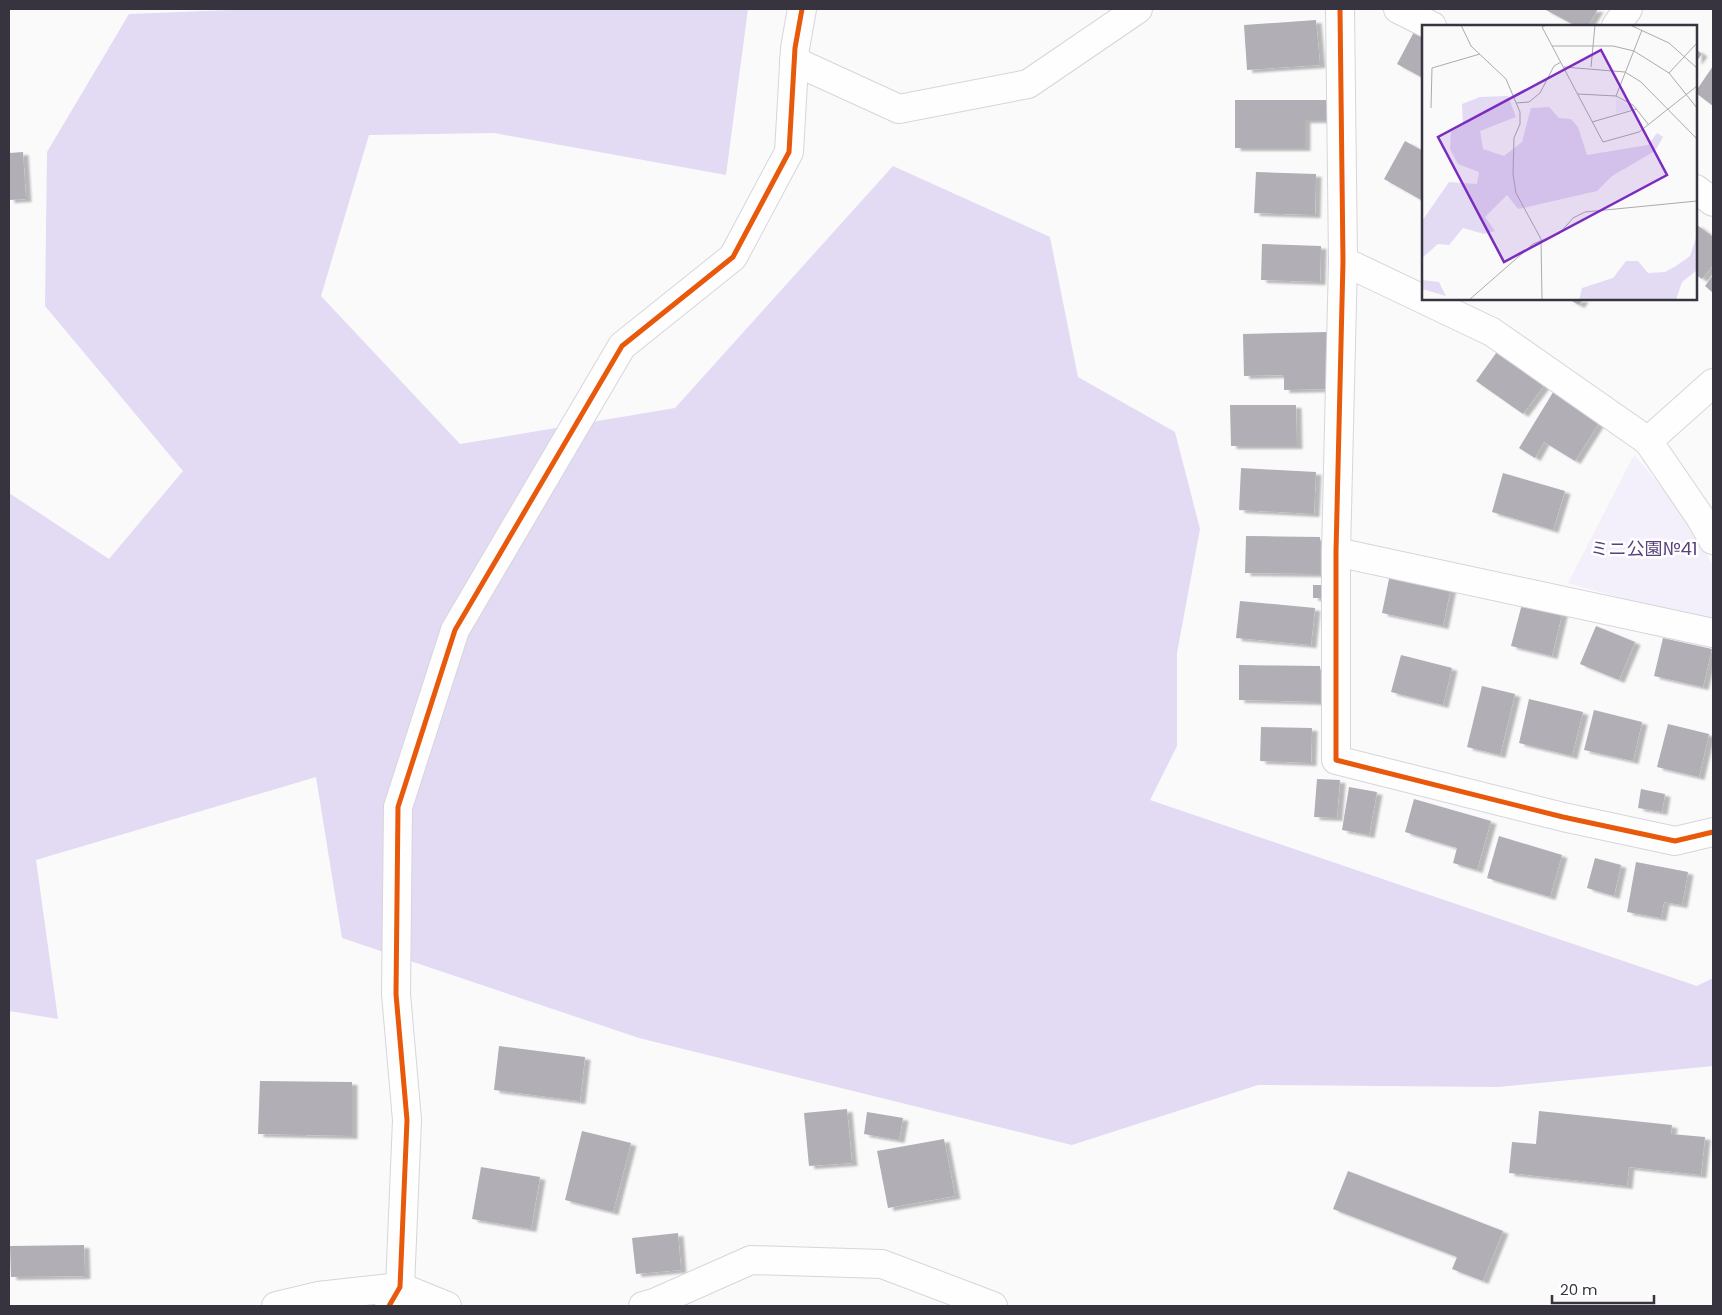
<svg xmlns="http://www.w3.org/2000/svg" width="1722" height="1315" font-family="Poppins,'Noto Sans JP',sans-serif">
<style>
.green{fill:#f3f0fb}
.forest{fill:#e3daf4}
.building{fill:#b1aeb6;filter:url(#shadow)}
.lines{fill:none;stroke-linecap:round;stroke-linejoin:round}
.street-casing{stroke:#d6d5db;stroke-width:30}
.secondary-casing{stroke:#d6d5db;stroke-width:30}
.street{stroke:#fefefe;stroke-width:28}
.secondary{stroke:#fefefe;stroke-width:28}
.cycleway-casing{stroke:#fff;stroke-width:8}
.cycleway{stroke:#e8590c;stroke-width:5}
.labels{text-anchor:middle;stroke-width:5;stroke-linejoin:round;paint-order:stroke}
.park-label{font-size:18px;fill:#5b427f;stroke:#fff}
.inset-road{fill:none;stroke:#acaaaf;stroke-width:1}
.view{fill:#7b2cbf;fill-opacity:0.15;stroke:#7b2cbf;stroke-width:2.5}
.inset-edge{fill:none;stroke:#37333f;stroke-width:2.5}
</style>
<defs>
<filter id="shadow"><feDropShadow dx="5.5" dy="3" stdDeviation="1" flood-color="#0004"/></filter>
</defs>
<rect width="100%" height="100%" fill="#fafafa"/>
<path class="green" d="M1634 455 1684 513 1713 566V624L1568 583Z"/>
<path class="forest" d="M258 9H748L726 175 494 133 369 135 321 296 460 444 675 408 893 166 1050 237 1078 377 1175 432 1200 529 1177 653V746L1150 800 1697 986 1713 978V1066L1499 1087 1258 1085 1072 1145 639 1038 342 938 316 777 36 860 58 1019 9 1011V493L109 559 183 471 45 306 47 152 129 14Z"/>
<g class="building">
<path d="M1544 9H1598L1588 26H1576Z"/>
<path d="M1316 20 1320 65 1247 70 1244 25Z"/>
<path d="M1415 30 1423 35V78L1397 64Z"/>
<path d="M1696 49 1702 54 1696 62Z"/>
<path d="M1713 66V106L1696 93V91Z"/>
<path d="M1235 100H1334V120H1305V148H1235Z"/>
<path d="M1405 141 1423 151V201L1384 179Z"/>
<path d="M23 152 26 199 9 200V153Z"/>
<path d="M1256 172 1316 174 1315 215 1254 213Z"/>
<path d="M1696 224 1713 237V265L1702 279 1696 275Z"/>
<path d="M1262 244 1321 246 1320 282 1261 280Z"/>
<path d="M1713 275V293L1705 286Z"/>
<path d="M1568 299H1583L1579 305Z"/>
<path d="M1327 332 1328 389 1284 390V375L1244 376 1243 334Z"/>
<path d="M1499 349 1546 383 1523 414 1476 381Z"/>
<path d="M1555 389 1602 418 1575 461 1544 442 1535 458 1519 448Z"/>
<path d="M1230 405H1296L1297 446H1231Z"/>
<path d="M1241 468 1316 472 1314 514 1239 510Z"/>
<path d="M1503 473 1565 491 1553 530 1492 512Z"/>
<path d="M1246 536 1320 537V574L1245 573Z"/>
<path d="M1390 574 1451 587 1443 626 1382 613Z"/>
<rect x="1313" y="585" width="18" height="13"/>
<path d="M1523 600 1563 610 1552 656 1511 646Z"/>
<path d="M1240 601 1315 608 1311 645 1236 638Z"/>
<path d="M1596 626 1635 642 1619 680 1580 664Z"/>
<path d="M1663 638 1712 649 1703 687 1654 676Z"/>
<path d="M1401 655 1452 668 1443 705 1391 692Z"/>
<path d="M1239 665 1320 666V702L1239 700Z"/>
<path d="M1482 686 1515 694 1500 755 1467 747Z"/>
<path d="M1529 699 1583 712 1572 756 1519 743Z"/>
<path d="M1594 710 1642 722 1633 761 1584 750Z"/>
<path d="M1668 724 1709 734 1699 777 1657 767Z"/>
<path d="M1261 727 1312 728 1311 763 1260 761Z"/>
<path d="M1317 779 1340 780 1337 818 1314 817Z"/>
<path d="M1349 787 1377 792 1369 835 1342 830Z"/>
<path d="M1641 789 1665 794 1662 812 1638 808Z"/>
<path d="M1414 799 1491 821 1477 870 1453 863 1457 848 1405 832Z"/>
<path d="M1499 836 1562 855 1550 897 1487 878Z"/>
<path d="M1595 858 1621 865 1614 896 1587 888Z"/>
<path d="M1636 862 1688 872 1682 905 1664 902 1661 918 1627 912Z"/>
<path d="M499 1046 585 1057 580 1101 494 1090Z"/>
<path d="M260 1081 352 1082V1136L258 1134Z"/>
<path d="M847 1109 852 1163 809 1166 804 1113Z"/>
<path d="M1539 1111 1672 1125 1671 1134 1705 1137 1701 1175 1629 1167 1627 1186 1509 1173 1512 1142 1536 1144Z"/>
<path d="M867 1112 903 1118 899 1140 864 1134Z"/>
<path d="M582 1131 631 1143 613 1212 565 1200Z"/>
<path d="M944 1139 955 1196 888 1208 877 1151Z"/>
<path d="M481 1167 540 1177 531 1229 472 1219Z"/>
<path d="M1348 1171 1503 1231 1483 1281 1452 1269 1457 1257 1333 1209Z"/>
<path d="M678 1233 681 1270 636 1274 632 1238Z"/>
<path d="M84 1245 85 1276 11 1277 10 1246Z"/>
</g>
<g class="lines">
<g class="street-casing">
<g id="street">
<path d="M1398 9 1432 26"/>
<path d="M1616 26 1628 9"/>
<path d="M794 61 899 109 1028 84 1138 9"/>
<path d="M1696 189 1713 202"/>
<path d="M1343 261 1492 332 1648 441 1700 517 1713 540"/>
<path d="M1648 441 1713 383"/>
<path d="M1336 552 1713 633"/>
<path d="M276 1306 318 1296 400 1287 447 1306"/>
<path d="M389 1306 400 1287 407 1120 396 994 398 807 455 630 622 346 733 257 789 152 795 48 802 9"/>
<path d="M643 1306 654 1303 751 1260 882 1264 993 1306"/>
</g>
</g>
<g class="secondary-casing">
<path id="secondary" d="M1340 9 1343 261 1336 552V760L1563 817 1675 841 1713 832"/>
</g>
<use href="#street" class="street"/>
<use href="#secondary" class="secondary"/>
<g class="cycleway-casing">
<g id="cycleway">
<path d="M1340 9 1343 261 1336 552V760L1563 817 1675 841 1713 832"/>
<path d="M389 1306 400 1287 407 1120 396 994 398 807 455 630 622 346 733 257 789 152 795 48 802 9"/>
</g>
</g>
<use href="#cycleway" class="cycleway"/>
</g>
<g class="labels">
<g class="park-label">
<text x="1644" y="555">ミニ公園№41</text>
</g>
</g>
<g transform="translate(1422 25)">
<rect width="275" height="275" fill="#fafafa"/>
<path d="M194 73 211 82V85L194 88Z" fill="#f3f0fb"/>
<path d="M86 71 94 92 58 106 61 124 82 131 100 117 109 83 127 82 137 93 149 94 156 102 165 130 226 120 235 108 241 112 233 126 190 151 175 166 96 184 85 170 63 192 73 206 62 209 41 203 27 220 16 219 0 233V196L27 157 55 159 57 147 36 139 28 124 29 107 41 100 40 79 58 72ZM275 210V245L260 257 254 275H157L160 263 191 253 204 236H216L226 248 243 247 254 241 268 231ZM0 255 17 257 24 271 0 264Z" fill="#e3daf4"/>
<path class="inset-road" d="M39 0 49 21 84 54 98 87V99L92 113 91 149 94 168 119 214 120 275M124 0 120 2 181 117 217 107 275 61M208 0 247 18 275 43M130 21H191L212 26 247 48 275 83M142 42 203 47 219 57 275 114M169 42 173 0M247 48 275 18M156 69 194 71 211 80 226 99M194 71 220 5M94 78 107 77 118 68 132 41 139 37M9 83 10 43 58 29M170 97 215 84M47 275 111 219 138 208 151 193 163 187 275 176"/>
<path class="view" d="M179 25 245 150 82 237 16 112Z"/>
<rect width="275" height="275" class="inset-edge"/>
</g>
<rect width="1722" height="1315" fill="none" stroke="#37333f" stroke-width="20"/>
<path d="M1552 1295v8h102v-8" fill="none" stroke="#37333f" stroke-width="2.5"/>
<text x="1560" y="1295" font-size="15" fill="#37333f" stroke="#ffffff" stroke-width="4" paint-order="stroke">20 m</text>
</svg>
